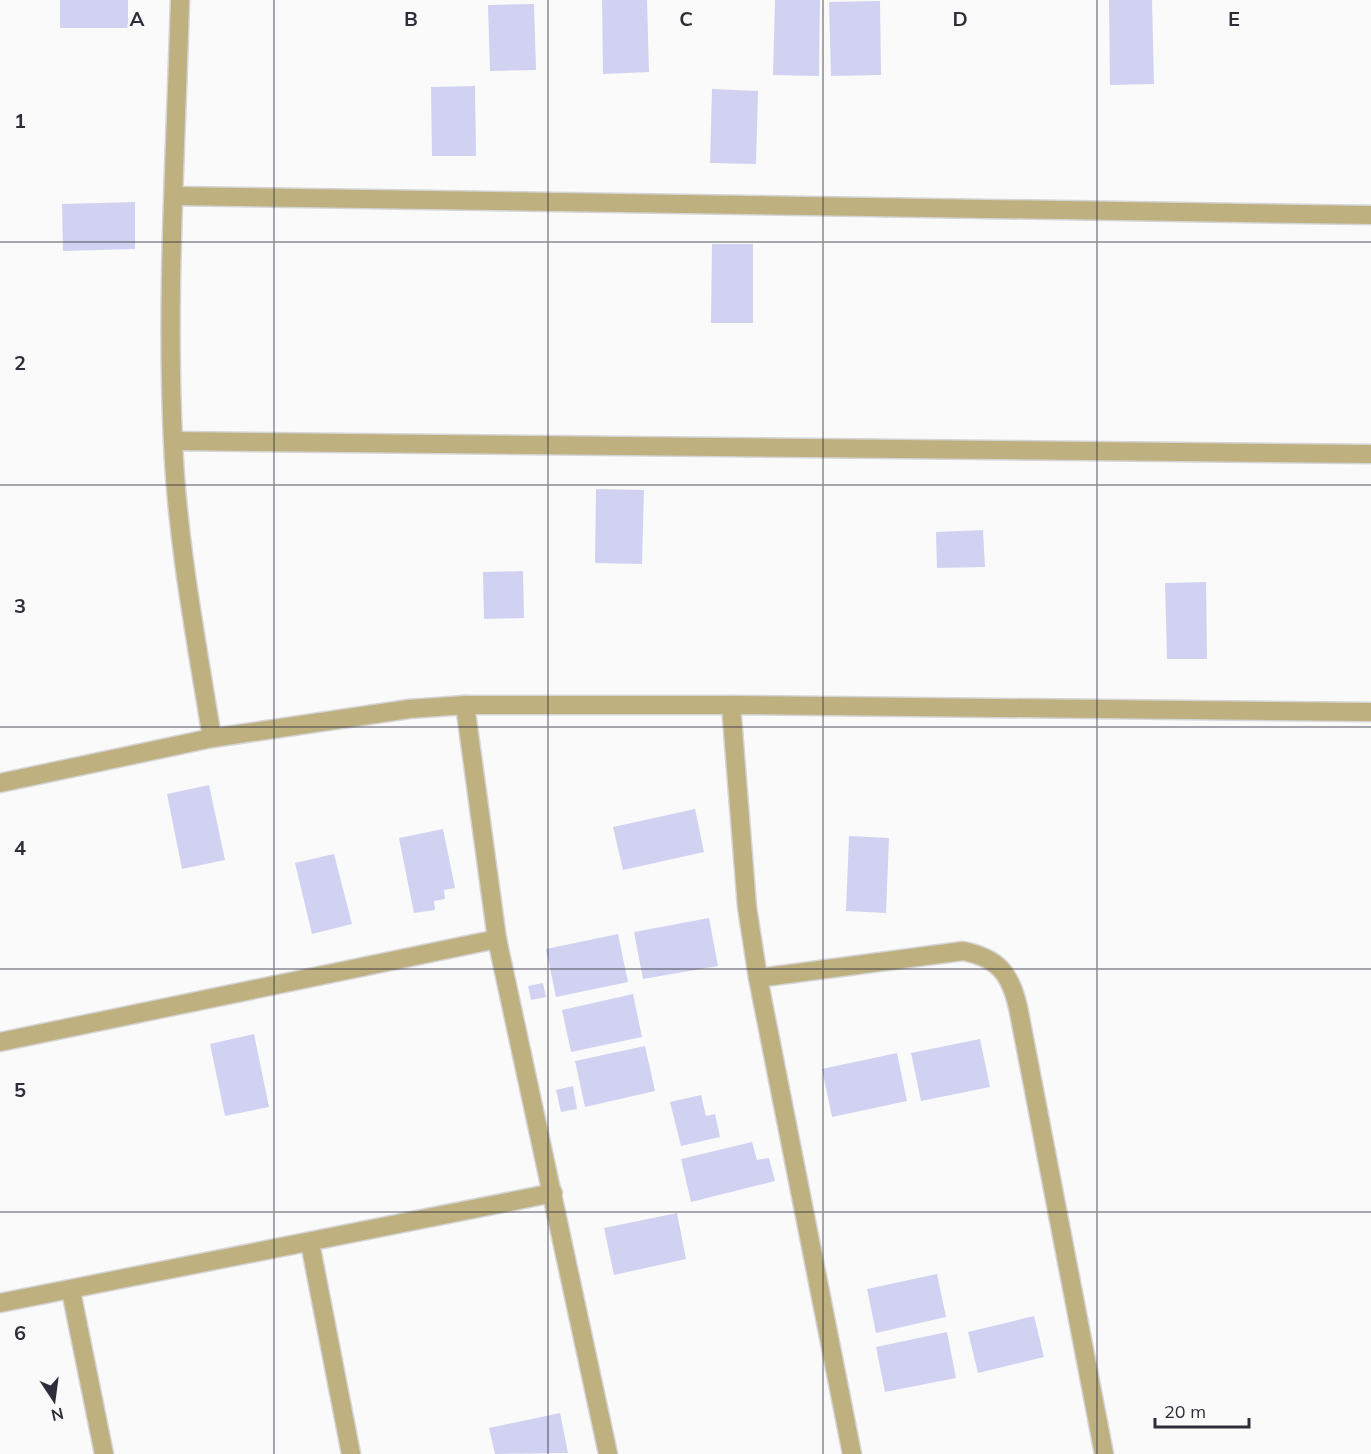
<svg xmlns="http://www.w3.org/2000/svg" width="1371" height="1454" font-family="Mulish,sans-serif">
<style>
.building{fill:#d1d2f1}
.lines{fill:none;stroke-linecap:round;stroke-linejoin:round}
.minor-casing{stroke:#d5d5d7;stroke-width:21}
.minor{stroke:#beb07f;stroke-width:18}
.grid{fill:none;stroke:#2e2e3a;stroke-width:1.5;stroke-opacity:0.55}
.grid-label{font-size:20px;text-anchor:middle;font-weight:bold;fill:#2e2e3a;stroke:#fafafa;stroke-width:4.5;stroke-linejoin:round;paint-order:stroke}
</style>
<rect width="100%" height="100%" fill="#fafafa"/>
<g class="building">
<rect x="60" y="0" width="68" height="28"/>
<path d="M602 0H647L649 72 603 74Z"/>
<path d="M775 0H820L819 76 773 75Z"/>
<path d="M1109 0H1152L1154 84 1110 85Z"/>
<path d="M880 1 881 75 831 76 829 2Z"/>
<path d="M534 4 536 70 490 71 488 5Z"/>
<path d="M475 86 476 156H432L431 87Z"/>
<path d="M712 89 758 91 756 164 710 163Z"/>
<path d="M135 202V249L63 251 62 204Z"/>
<path d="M712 244H753V323H711Z"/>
<path d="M596 489 644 490 642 564 595 563Z"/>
<path d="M983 530 985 567 937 568 936 532Z"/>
<path d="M523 571 524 618 484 619 483 572Z"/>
<path d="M1206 582 1207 659H1167L1165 583Z"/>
<path d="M209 785 225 860 182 869 167 794Z"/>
<path d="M695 809 704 852 623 870 613 827Z"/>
<path d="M443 829 455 888 444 890 445 899 434 901 435 910 414 913 399 838Z"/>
<path d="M849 836 889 838 886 913 846 911Z"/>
<path d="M334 854 352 924 312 934 295 863Z"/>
<path d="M709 918 718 966 643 979 634 932Z"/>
<path d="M618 934 628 982 556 997 546 949Z"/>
<path d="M543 983 546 997 531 1000 528 986Z"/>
<path d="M633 994 642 1037 571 1052 562 1010Z"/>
<path d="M254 1034 269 1107 225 1116 210 1044Z"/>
<path d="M980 1039 990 1087 921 1101 911 1053Z"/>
<path d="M645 1046 655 1091 585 1107 575 1061Z"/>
<path d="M897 1053 907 1101 832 1117 822 1069Z"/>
<path d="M573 1086 577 1109 561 1112 556 1090Z"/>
<path d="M701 1095 706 1116 715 1114 720 1137 681 1146 670 1102Z"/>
<path d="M752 1142 757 1160 769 1158 775 1181 691 1202 681 1159Z"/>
<path d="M677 1213 686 1259 614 1275 604 1228Z"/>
<path d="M937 1274 946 1317 876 1333 867 1289Z"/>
<path d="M1034 1316 1044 1357 978 1373 968 1332Z"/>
<path d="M947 1332 956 1378 885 1392 876 1347Z"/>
<path d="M560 1413 568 1453 495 1454 489 1428Z"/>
</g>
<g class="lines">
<g class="minor-casing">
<g id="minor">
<path d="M180 0C176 147 166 294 173 441 177 541 196 639 212 738"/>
<path d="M174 196 1371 215"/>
<path d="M173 441 1371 454"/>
<path d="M465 705 497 939 608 1454"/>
<path d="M731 705 747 907 758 978 852 1454"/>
<path d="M0 783 212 738 409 709 465 705H731L1371 712"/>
<path d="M758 978 963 951C998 958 1010 973 1018 1007L1104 1454"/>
<path d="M0 1042 497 939"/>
<path d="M310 1243 351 1454"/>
<path d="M71 1291 104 1454"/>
<path d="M0 1303 553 1193"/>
</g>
</g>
<use href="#minor" class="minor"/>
</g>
<path class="grid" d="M274 0V1454M548 0V1454M823 0V1454M1097 0V1454M0 242H1371M0 485H1371M0 727H1371M0 969H1371M0 1212H1371"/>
<g class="grid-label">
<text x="137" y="26">A</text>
<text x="411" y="26">B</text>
<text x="686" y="26">C</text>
<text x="960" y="26">D</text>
<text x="1234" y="26">E</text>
<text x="20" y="128">1</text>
<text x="20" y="370">2</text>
<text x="20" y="613">3</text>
<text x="20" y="855">4</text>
<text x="20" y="1097">5</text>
<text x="20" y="1340">6</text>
</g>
<g transform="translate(54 1400) rotate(167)" stroke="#fafafa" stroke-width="4.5" paint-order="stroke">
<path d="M0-4.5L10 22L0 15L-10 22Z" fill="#2e2e3a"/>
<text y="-9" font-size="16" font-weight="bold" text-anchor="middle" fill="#2e2e3a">N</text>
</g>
<path d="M1155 1418v9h94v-9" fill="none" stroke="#2e2e3a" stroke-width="3"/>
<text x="1164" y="1418" font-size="18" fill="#2e2e3a" stroke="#fafafa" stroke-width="4.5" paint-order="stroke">20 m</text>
</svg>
